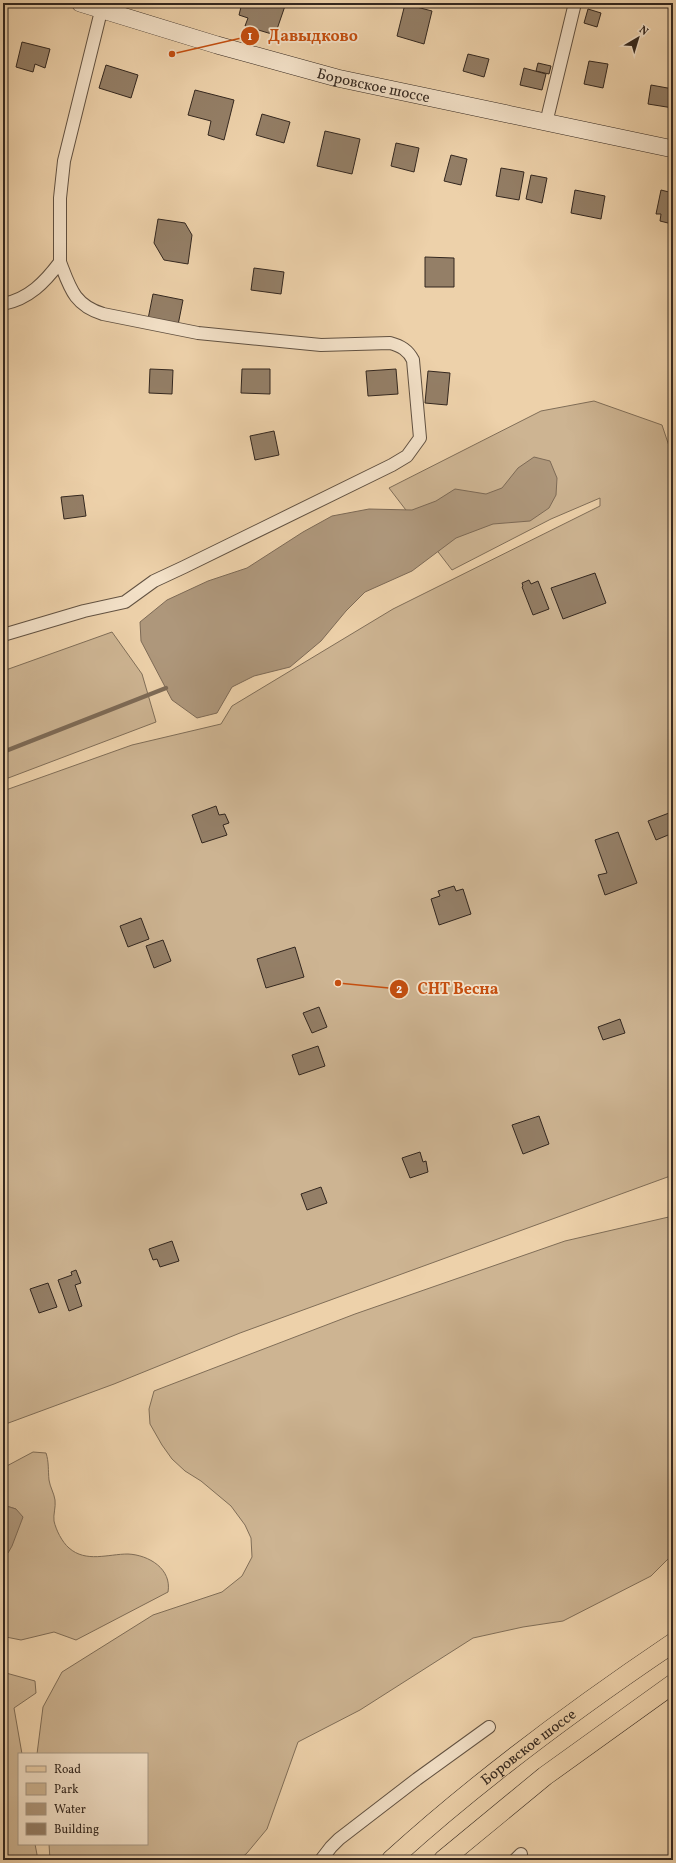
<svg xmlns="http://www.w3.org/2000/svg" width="676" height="1863" font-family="Vollkorn,serif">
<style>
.green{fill:#cdb492;stroke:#806e58}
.water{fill:#ae977b;stroke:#7d6a56}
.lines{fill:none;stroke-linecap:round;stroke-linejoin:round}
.stream{stroke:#7d6a56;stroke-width:4.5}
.building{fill:#947f67;stroke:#33271f}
.minor-casing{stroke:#625242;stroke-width:14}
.secondary-casing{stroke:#33271f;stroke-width:18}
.primary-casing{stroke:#33271f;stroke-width:20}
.minor{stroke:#f3e1c8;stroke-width:12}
.secondary{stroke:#f3e1c8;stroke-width:17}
.primary{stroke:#edd1aa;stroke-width:19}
.labels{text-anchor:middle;stroke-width:3.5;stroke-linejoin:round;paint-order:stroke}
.street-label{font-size:15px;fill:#33271f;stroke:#f3e1c8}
.leader{fill:none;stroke:#c44f10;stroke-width:1.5}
.callout-dot{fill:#c44f10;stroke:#f3e1c8;stroke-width:1.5}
.mark-label{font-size:12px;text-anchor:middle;font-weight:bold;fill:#fff}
.callout-label{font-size:16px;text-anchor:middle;font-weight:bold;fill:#c44f10;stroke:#f3e1c8;stroke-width:3.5;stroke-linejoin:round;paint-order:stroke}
</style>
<rect width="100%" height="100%" fill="#edd1aa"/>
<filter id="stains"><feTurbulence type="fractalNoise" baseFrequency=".005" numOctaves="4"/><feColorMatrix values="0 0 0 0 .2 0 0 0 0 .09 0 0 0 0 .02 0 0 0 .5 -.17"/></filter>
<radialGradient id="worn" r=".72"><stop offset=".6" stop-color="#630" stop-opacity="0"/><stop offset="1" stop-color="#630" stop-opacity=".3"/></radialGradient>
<g class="green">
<path d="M594 401 662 425 673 458V466L669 468 673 474V1175L240 1333 114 1384 3 1425V791L132 745 221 724 232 706 393 609 600 506V498L551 519 452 570 389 488 541 411Z"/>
<path d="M112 632 142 674 156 722 3 780V671Z"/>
<path d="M673 1216V1554L651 1576 563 1621 523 1627 473 1638 360 1710 298 1742 267 1829 247 1853 239 1860H50L49 1844H147V1754H37L43 1707 62 1672 153 1615 222 1592 242 1576 252 1557 251 1538 245 1525 231 1506 201 1481 185 1471 172 1459 162 1445 150 1424 149 1409 154 1391 355 1314 565 1241Z"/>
<path d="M33 1452 46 1453C49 1462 48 1470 49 1480 50 1487 54 1493 55 1500 56 1507 53 1515 54 1521 56 1530 62 1542 69 1548 86 1563 108 1554 128 1554 149 1555 172 1569 168 1592L76 1640 54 1632 21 1640 6 1637 3 1628V1551L8 1552 16 1509 3 1505V1468Z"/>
<path d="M3 1650 6 1673 35 1681 36 1693 14 1708 22 1754H19V1844H35L38 1860H3Z"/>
</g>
<g class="water">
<path d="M534 457 550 461 557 478 556 495 549 508 530 521 493 524 456 538 412 571 365 592 346 611 321 641 290 667 254 676 232 687 217 713 197 718 172 700 141 641 140 622 167 600 208 581 247 568 303 532 332 516 369 509 412 510 436 501 455 489 486 494 502 488 518 468Z"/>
<path d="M3 1505 16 1509 23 1517 12 1546 8 1553 3 1551Z"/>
</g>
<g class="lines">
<path class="stream" d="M3 752 166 688"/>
</g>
<g class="building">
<path d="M242 3H286L275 35 245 26 248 18 239 15Z"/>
<path d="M405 4 432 11 424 44 397 36Z"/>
<path d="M588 9 601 13 597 27 584 23Z"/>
<path d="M22 42 50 49 45 68 35 64 33 72 16 67Z"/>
<path d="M468 54 489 59 484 77 463 71Z"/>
<path d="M589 61 608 64 603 88 584 84Z"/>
<path d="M538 63 551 66 549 74 536 71Z"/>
<path d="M106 65 138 75 131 98 99 88Z"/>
<path d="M524 68 546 74 542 90 520 85Z"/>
<path d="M651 85 673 89V108L648 104Z"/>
<path d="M195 90 234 100 224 140 208 135 211 121 188 115Z"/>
<path d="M262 114 290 122 284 143 256 135Z"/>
<path d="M325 131 360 139 352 174 317 166Z"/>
<path d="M396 143 419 148 414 172 391 166Z"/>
<path d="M451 155 467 159 461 185 444 181Z"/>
<path d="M501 168 524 172 519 200 496 196Z"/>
<path d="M531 175 547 178 542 203 526 199Z"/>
<path d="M575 190 605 196 601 219 571 213Z"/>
<path d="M661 190 673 193 672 224 660 221 661 214H656Z"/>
<path d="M158 219 185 223 192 235 188 264 164 260 154 243Z"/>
<path d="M425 257 454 258V287H425Z"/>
<path d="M254 268 284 272 281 294 251 290Z"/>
<path d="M153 294 183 300 178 325 148 319Z"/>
<path d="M150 369 173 370 172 394 149 393Z"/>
<path d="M242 369H270V394L241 393Z"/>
<path d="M396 369 398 394 368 396 366 371Z"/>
<path d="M428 371 450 373 447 405 425 403Z"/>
<path d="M274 431 279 455 255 460 250 436Z"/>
<path d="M83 495 86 516 64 519 61 497Z"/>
<path d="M595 573 606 603 563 619 551 588Z"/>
<path d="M529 580 531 584 538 581 549 609 533 615 522 587 523 586 522 583Z"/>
<path d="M216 806 219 815 225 814 229 823 223 825 227 835 202 843 192 815Z"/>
<path d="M669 813 673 823V833L656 840 648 821Z"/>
<path d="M618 832 637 883 605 895 598 875 607 873 595 840Z"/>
<path d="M454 886 456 891 463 889 471 914 439 925 431 899 440 896 438 891Z"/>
<path d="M141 918 149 939 128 947 120 926Z"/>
<path d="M163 940 171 961 154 968 146 946Z"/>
<path d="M295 947 304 977 266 988 257 959Z"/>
<path d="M319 1007 327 1027 312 1033 303 1013Z"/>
<path d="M620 1019 625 1033 603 1040 598 1027Z"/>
<path d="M318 1046 325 1066 299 1075 292 1055Z"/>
<path d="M539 1116 549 1144 523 1154 512 1125Z"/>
<path d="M420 1152 423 1162 426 1161 428 1172 410 1178 402 1158Z"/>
<path d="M321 1187 327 1203 307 1210 301 1194Z"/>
<path d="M172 1241 179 1261 160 1267 157 1259 153 1260 149 1249Z"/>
<path d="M76 1270 81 1283 75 1285 82 1306 69 1311 58 1280 72 1275 71 1272Z"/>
<path d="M48 1283 57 1307 39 1313 30 1289Z"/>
</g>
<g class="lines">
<g class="minor-casing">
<g id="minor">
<path d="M546 123 575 3"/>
<path d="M3 304C29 299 45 282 60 262V198L64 161 103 3"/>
<path d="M3 635 84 611 125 602 154 581 184 567 392 465 407 456 420 438 413 360C408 350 401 346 390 343L321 345 198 333 103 314C74 305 70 288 60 262"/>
<path d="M321 1860 331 1847 339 1839 417 1779 489 1727"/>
<path d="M515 1860 521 1854"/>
</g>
</g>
<g class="secondary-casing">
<g id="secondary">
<path id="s1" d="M80 3 217 45 337 78 673 149"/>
</g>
</g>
<g class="primary-casing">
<g id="primary">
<path id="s2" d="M391 1860C479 1780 575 1709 673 1643"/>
<path d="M443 1860 545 1776 673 1684"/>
</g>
</g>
<use href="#minor" class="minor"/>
<use href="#secondary" class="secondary"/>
<use href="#primary" class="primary"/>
</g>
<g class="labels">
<g class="street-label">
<text dy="5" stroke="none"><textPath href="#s1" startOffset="305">Боровское шоссе</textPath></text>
<text dy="5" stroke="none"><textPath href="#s2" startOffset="178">Боровское шоссе</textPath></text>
</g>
</g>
<path class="leader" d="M172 54L250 36M338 983L399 989"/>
<g class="callout-dot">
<circle cx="172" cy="54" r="4"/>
<circle cx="338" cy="983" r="4"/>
<circle cx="250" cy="36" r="10"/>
<circle cx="399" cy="989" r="10"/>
</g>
<g class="mark-label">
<text x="250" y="40">1</text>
<text x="399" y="993">2</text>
</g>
<g class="callout-label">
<text x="313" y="41">Давыдково</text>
<text x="458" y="994">СНТ Весна</text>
</g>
<rect width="676" height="1863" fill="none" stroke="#edd1aa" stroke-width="16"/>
<rect x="4" y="4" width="668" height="1855" fill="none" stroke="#33271f" stroke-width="2"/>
<rect x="8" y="8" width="660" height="1847" fill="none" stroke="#33271f"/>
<rect x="18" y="1753" width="130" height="92" fill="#f3e1c8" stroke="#a69784"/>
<rect x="26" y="1766" width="20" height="6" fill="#edd1aa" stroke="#a69784"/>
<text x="54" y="1773" font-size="12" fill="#33271f">Road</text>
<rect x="26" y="1783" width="20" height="12" fill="#cdb492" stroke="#a69784"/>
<text x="54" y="1793" font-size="12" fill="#33271f">Park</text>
<rect x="26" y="1803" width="20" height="12" fill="#ae977b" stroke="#a69784"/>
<text x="54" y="1813" font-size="12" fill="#33271f">Water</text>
<rect x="26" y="1823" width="20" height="12" fill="#947f67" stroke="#a69784"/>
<text x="54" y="1833" font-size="12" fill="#33271f">Building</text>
<g transform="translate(638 38) rotate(38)" stroke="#f3e1c8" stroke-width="3" paint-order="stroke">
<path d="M0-3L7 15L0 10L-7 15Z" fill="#33271f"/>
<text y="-6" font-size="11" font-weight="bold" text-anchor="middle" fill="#33271f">N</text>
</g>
<rect width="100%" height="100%" filter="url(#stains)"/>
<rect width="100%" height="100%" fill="url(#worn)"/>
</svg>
